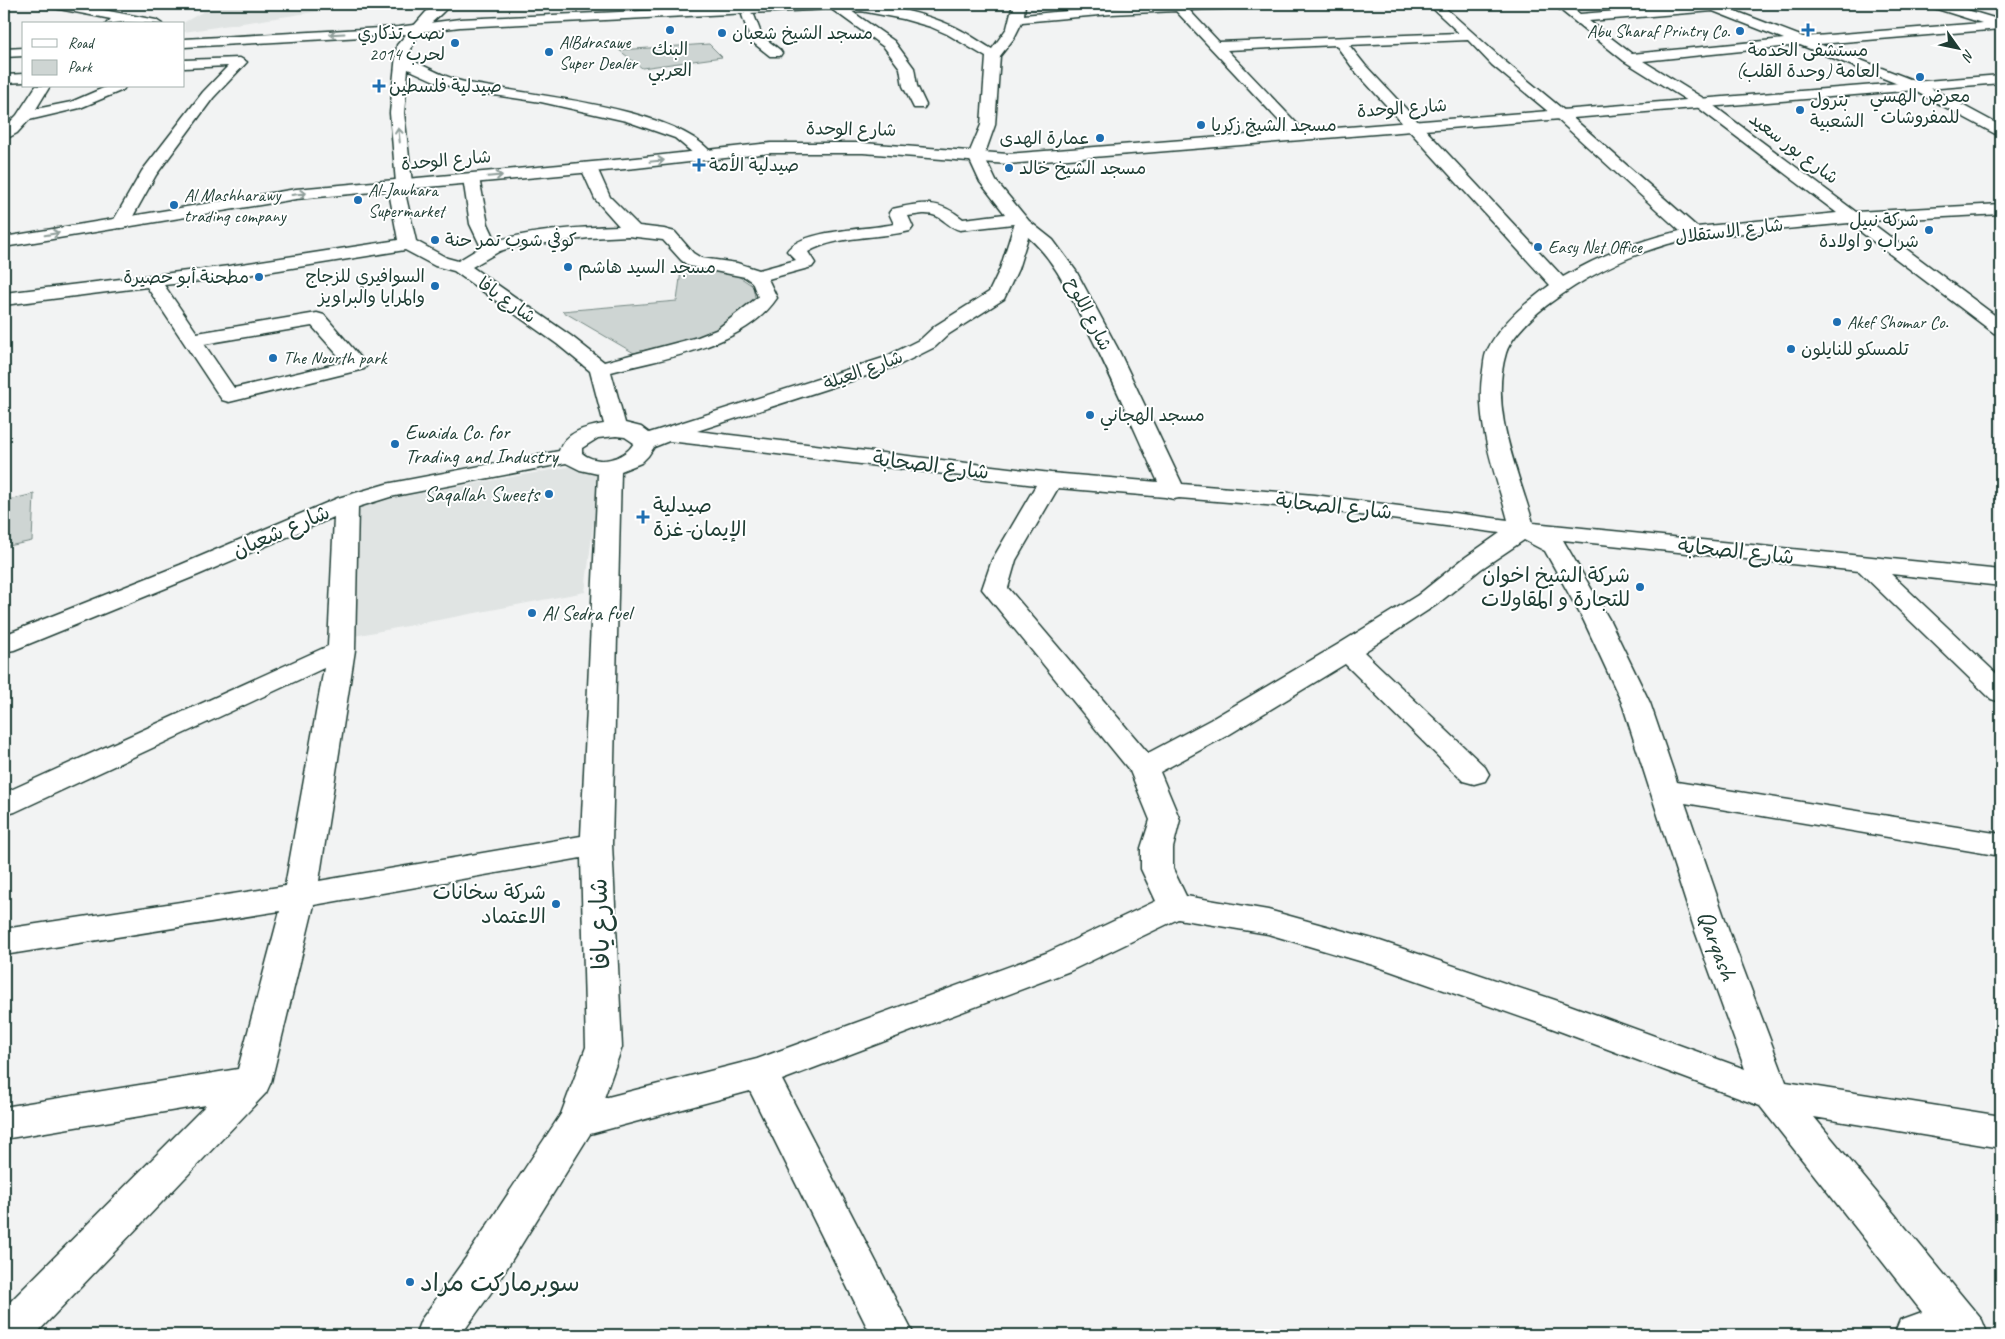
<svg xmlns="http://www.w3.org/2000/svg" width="2005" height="1339" font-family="Caveat,'Playpen Sans Arabic',sans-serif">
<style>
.built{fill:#e0e4e3}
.green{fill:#ced5d3;stroke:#768984}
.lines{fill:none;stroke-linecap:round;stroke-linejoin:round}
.minor-casing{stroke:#1f3d34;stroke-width:3}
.major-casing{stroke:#1f3d34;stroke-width:3}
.minor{fill:#fff;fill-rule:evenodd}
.major{fill:#fff;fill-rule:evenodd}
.oneway{stroke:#8f9e9a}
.poi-dot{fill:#1f6fb2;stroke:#fff;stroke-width:2}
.labels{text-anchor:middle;stroke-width:4;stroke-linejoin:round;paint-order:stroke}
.far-poi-label{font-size:18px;fill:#1f3d34;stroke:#fff;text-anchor:start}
.far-street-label{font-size:18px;fill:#1f3d34;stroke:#fff}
.poi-label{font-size:21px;fill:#1f3d34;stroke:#fff;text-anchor:start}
.street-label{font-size:21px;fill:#1f3d34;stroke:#fff}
.near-street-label{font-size:25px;fill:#1f3d34;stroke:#fff}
.near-poi-label{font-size:25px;fill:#1f3d34;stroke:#fff;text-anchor:start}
</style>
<rect width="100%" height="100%" fill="#f2f3f3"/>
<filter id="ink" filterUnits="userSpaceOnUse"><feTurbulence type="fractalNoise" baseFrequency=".02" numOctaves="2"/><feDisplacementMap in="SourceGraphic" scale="10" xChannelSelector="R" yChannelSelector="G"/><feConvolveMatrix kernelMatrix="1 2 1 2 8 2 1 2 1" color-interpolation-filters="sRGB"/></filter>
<g filter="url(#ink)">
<g class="built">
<path d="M185 4H366L184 32V24H181L206 10 187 9Z"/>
<path d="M601 461 585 592 349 637 354 505Z"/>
</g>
<g class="green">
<path d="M709 44 722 57 642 68 619 50Z"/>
<path d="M682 263 735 274 753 286 756 303 715 333 634 353 562 311 677 301Z"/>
<path d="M34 494 32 541 4 547V501Z"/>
</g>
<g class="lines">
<g class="minor-casing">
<g id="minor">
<path d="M48 4H72L156 20 162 24 122 22 106 24 111 19 54 8Z"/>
<path d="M437 4H450C435 24 412 31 409 59 429 68 448 79 469 83 527 95 680 107 714 156L712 159H700L675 138 626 121 541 102 466 91 439 83 408 69 404 113 412 183 406 197 416 241 447 258 458 261 481 247 470 224 463 178 465 175H477L479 178 488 224 496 241C535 230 579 227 619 226L595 199 581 168 583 165H595L597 168 610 197 639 226 664 229 675 232 693 253 701 258 737 263 759 270 796 260 787 251C802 229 868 230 894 224L889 213 892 209C923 202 938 199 963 219L1005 214 980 182 968 156 981 125 986 57 947 34 931 27 903 19 856 10 854 7 858 4C886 4 925 14 950 25 965 31 978 41 992 49L1007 28 1013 4H1025L1024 15C1099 7 1172 4 1248 4L1242 8 1189 10 1219 42 1459 33 1428 4H1441L1502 59 1566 112 1697 227 1837 213 1696 106 1624 61 1553 4H1566L1580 14 1701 4H1732L1733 6 1730 9 1803 37 1982 23 1931 7 1929 4H1947L1994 18 1996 22 2001 21V29L1819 44 1923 84 2001 126V137L1913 90 1800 45 1643 61 1706 100 1856 212 2001 204V214L1869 221 2001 320V335L1994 333 1849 223C1814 226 1778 230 1743 233 1718 236 1693 237 1668 244 1627 256 1585 277 1550 303 1536 313 1511 336 1506 353 1489 409 1518 470 1533 523L2001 570V586L1891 574 2001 678V702L1991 699 1859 571 1563 540 1610 621 1650 703 1677 782 2001 834V856L1685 803 1729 931 1786 1082 2001 1116V1148L1814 1117 1982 1320 1988 1335H1894L1900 1320 1922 1312 1760 1106 1538 1023 1373 965 1268 934 1178 919 1070 971 782 1080 914 1335H871L750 1091 590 1134 495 1287 461 1335H415L421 1320 465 1259 561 1114 586 1047 581 858 314 905 271 1082 266 1093 35 1335H4V1308L206 1105 4 1139V1107L238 1069 280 911 4 955V929L285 886 324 668 15 812 4 815V793L328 646 334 517 198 575 14 650 4 652V635L180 565 338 498 386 484 559 451C565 432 586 427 604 424L590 371 557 344 454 271 435 266 405 250 229 278 164 285 197 333 317 313 324 315 367 365 364 369 229 402 222 400 147 287 4 305V293L229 266 398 240 390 197 396 183 390 113 397 45 426 12ZM1176 11 1295 138H1305L1308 135 1305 132 1227 50 1336 45 1355 71 1550 285C1526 303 1500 323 1487 351 1484 356 1484 364 1483 370 1474 421 1495 471 1508 520L1314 495 1182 484 1118 349 1076 271 1053 240 1029 221 996 181 984 156 995 125 1000 56 1014 38 1022 22 1111 14ZM1713 11 1784 39 1632 54 1589 21ZM1468 40 1492 65 1556 118 1680 231C1639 240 1599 256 1563 277L1365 65 1349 45ZM923 214C943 213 944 226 960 230L1013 224 1014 225 1000 269 989 292 935 326 921 339 883 358 649 433 641 427 625 423 611 372C665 358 744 347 777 298L768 279 812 267 815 263 808 252C838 235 877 239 910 231L913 227 908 216ZM628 236 663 240 681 260 689 266 745 277 752 282 758 297 716 330 698 337 604 362 571 336 472 267 500 251 513 247 589 238ZM1028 237C1054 259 1067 289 1082 319 1110 372 1133 427 1158 482L1051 473 697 431 897 366 935 347 949 334 1004 299 1018 269ZM312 326 344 362 234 388 204 344ZM616 436 625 437 634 443C624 460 597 466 582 453V448L598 438ZM669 441 1036 485 992 560 982 589 1130 771 1150 820 1141 848V869L1156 901 1046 953 757 1059 604 1098 622 1047 612 844 621 471 641 463 648 456 654 447ZM566 463 580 470 598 474 581 836 319 881 355 650 358 507 390 497ZM1058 488 1165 497 1174 499 1179 498 1314 509 1500 533 1463 559 1418 595 1337 645 1210 720 1148 753 1008 588 1016 560ZM1524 540 1545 551 1584 621 1622 703 1695 931 1745 1069 1564 1003 1380 941 1268 910 1186 896 1173 869V848L1180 820 1160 772 1230 734 1345 664 1463 781 1474 784 1485 781 1489 774 1485 767 1364 652 1436 605 1481 569Z"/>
<path d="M840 5 844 6 894 41 914 68 917 86 926 105 924 108H914L903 86 900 68 884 47 836 12 834 9Z"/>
<path d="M748 11 754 15 762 36 780 50 782 53 780 56H770L751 41 742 15Z"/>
<path d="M240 58 247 62 213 98 156 175 127 227 121 228 115 227 112 223 142 171 203 92 228 66 184 68V60Z"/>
<path d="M24 74V82L4 83V75Z"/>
<path d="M36 86H50L36 109 71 102 108 86 125 87 123 90 80 108 29 120 17 133 4 140V128L17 115Z"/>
</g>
</g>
<g class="major-casing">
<g id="major">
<path d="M801 4H907L901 8 837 13 831 9 460 27 398 35 184 47V39L398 27 460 19Z"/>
<path d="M24 48V56L4 57V49Z"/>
<path d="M2001 75V83L1008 164 863 153H771L636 168 296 199 4 247V237L296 189 636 158 771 143H863L1008 154Z"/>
</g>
</g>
<use href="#minor" class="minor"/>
<use href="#major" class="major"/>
</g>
<defs><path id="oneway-shaft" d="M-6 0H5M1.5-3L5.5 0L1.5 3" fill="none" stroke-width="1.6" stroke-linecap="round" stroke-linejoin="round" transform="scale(1.25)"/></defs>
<g class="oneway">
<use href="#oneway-shaft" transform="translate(337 34) rotate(177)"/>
<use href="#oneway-shaft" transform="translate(399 135) rotate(-96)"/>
<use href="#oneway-shaft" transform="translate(657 161) rotate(-6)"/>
<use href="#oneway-shaft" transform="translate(495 176) rotate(-5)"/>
<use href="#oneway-shaft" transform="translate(299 194) rotate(-7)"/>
<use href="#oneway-shaft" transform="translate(52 234) rotate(-9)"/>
</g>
</g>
<g class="poi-dot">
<circle cx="670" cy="30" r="5"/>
<path d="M1805.5 22.5h5v5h5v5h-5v5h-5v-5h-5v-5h5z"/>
<circle cx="1740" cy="31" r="5"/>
<circle cx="722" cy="33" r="5"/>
<circle cx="455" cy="43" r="5"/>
<circle cx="549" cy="52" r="5"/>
<circle cx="1920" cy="77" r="5"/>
<path d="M376.5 78.5h5v5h5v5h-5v5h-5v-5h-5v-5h5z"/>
<circle cx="1800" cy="110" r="5"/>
<circle cx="1201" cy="125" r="5"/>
<circle cx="1100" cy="138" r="5"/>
<path d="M696.5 157.5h5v5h5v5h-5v5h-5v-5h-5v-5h5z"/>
<circle cx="1009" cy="168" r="5"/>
<circle cx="358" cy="200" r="5"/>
<circle cx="174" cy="205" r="5"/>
<circle cx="1929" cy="230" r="5"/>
<circle cx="435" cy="240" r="5"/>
<circle cx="1538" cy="247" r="5"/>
<circle cx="568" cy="267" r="5"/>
<circle cx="259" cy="277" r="5"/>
<circle cx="435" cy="286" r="5"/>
<circle cx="1837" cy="322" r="5"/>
<circle cx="1791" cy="349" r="5"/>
<circle cx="273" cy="358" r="5"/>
<circle cx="1090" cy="415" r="5"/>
<circle cx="395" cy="444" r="5"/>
<circle cx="549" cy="494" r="5"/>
<path d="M640.5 509.5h5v5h5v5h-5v5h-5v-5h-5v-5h5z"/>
<circle cx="1640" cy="587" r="5"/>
<circle cx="532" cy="613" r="5"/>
<circle cx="556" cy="904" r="5"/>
<circle cx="410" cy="1282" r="5"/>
</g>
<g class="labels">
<g class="far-poi-label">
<text x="1730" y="37" text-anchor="end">Abu Sharaf Printry Co.</text>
<text x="445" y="39" text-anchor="end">نصب تذكاري<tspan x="445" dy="21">لحرب 2014</tspan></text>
<text x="732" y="39">مسجد الشيخ شعبان</text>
<text x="559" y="48">AlBdrasawe<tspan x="559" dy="21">Super Dealer</tspan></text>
<text x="670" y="55" text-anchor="middle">البنك<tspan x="670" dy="21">العربي</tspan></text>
<text x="1808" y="56" text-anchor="middle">مستشفى الخدمة<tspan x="1808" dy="21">العامة (وحدة القلب)</tspan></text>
<text x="389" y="92">صيدلية فلسطين</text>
<text x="1920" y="102" text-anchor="middle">معرض الهسي<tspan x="1920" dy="21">للمفروشات</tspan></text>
<text x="1810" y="106">بترول<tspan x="1810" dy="21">الشعبية</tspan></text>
<text x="1211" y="131">مسجد الشيخ زكريا</text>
<text x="1090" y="144" text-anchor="end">عمارة الهدى</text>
<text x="709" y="171">صيدلية الأمة</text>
<text x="1019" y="174">مسجد الشيخ خالد</text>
<text x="368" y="196">Al-Jawhara<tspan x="368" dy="21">Supermarket</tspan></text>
<text x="184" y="201">Al Mashharawy<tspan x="184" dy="21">trading company</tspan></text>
<text x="1919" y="226" text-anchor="end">شركة نبيل<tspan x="1919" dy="21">شراب و اولادة</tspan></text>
<text x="445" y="246">كوفي شوب تمر حنة</text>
<text x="1548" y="253">Easy Net Office</text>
<text x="578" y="273">مسجد السيد هاشم</text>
<text x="425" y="282" text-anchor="end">السوافيري للزجاج<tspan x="425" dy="21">والمرايا والبراويز</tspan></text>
<text x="249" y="283" text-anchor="end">مطحنة أبو حصيرة</text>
<text x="1847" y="328">Akef Shomar Co.</text>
<text x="1801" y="355">تلمسكو للنايلون</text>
<text x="283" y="364">The Nourth park</text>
<text x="1100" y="421">مسجد الهجاني</text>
</g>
<g class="far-street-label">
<text transform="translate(1402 108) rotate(-4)" y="6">شارع الوحدة</text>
<text transform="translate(851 129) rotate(1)" y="6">شارع الوحدة</text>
<text transform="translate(1794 148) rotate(37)" y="6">شارع بور سعيد</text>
<text transform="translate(446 160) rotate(-5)" y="6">شارع الوحدة</text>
<text transform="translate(1729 231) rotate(-7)" y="6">شارع الاستقلال</text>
<text transform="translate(507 300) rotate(35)" y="6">شارع يافا</text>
<text transform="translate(1089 314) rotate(63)" y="6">شارع اللوح</text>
<text transform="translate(863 370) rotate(-20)" y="6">شارع العيلة</text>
</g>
<g class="poi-label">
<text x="405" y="439">Ewaida Co. for<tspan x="405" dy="24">Trading and Industry</tspan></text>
<text x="539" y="501" text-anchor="end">Saqallah Sweets</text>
<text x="653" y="512">صيدلية<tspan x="653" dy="24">الإيمان-غزة</tspan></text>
<text x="1630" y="582" text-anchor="end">شركة الشيخ اخوان<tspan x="1630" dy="24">للتجارة و المقاولات</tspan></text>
<text x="542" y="620">Al Sedra fuel</text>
<text x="546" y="899" text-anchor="end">شركة سخانات<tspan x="546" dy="24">الاعتماد</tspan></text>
</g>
<g class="street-label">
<text transform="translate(931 465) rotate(7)" y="7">شارع الصحابة</text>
<text transform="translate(1334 506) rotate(6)" y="7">شارع الصحابة</text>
<text transform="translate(281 531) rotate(-23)" y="7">شارع شعبان</text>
<text transform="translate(1736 551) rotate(6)" y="7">شارع الصحابة</text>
</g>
<g class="near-street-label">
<text transform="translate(599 924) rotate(-92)" y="9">شارع يافا</text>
<text transform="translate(1718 945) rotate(70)" y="9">Qarqash</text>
</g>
<g class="near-poi-label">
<text x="420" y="1291">سوبرماركت مراد</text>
</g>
</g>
<rect width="2005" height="1339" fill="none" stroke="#fff" stroke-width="20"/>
<rect x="10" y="10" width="1985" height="1319" fill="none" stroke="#1f3d34" stroke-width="2" filter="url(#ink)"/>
<rect x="22" y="22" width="162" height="65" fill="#ffffff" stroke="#a5b1ae"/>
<rect x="32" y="39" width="25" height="8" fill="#ffffff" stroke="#a5b1ae"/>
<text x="68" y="48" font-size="15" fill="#1f3d34">Road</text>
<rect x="32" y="60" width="25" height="15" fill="#ced5d3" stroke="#a5b1ae"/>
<text x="68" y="72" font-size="15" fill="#1f3d34">Park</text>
<g transform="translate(1958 48) rotate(123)" stroke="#ffffff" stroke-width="4" paint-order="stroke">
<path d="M0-4L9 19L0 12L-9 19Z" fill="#1f3d34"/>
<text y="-8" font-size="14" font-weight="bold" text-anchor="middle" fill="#1f3d34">N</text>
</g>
</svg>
